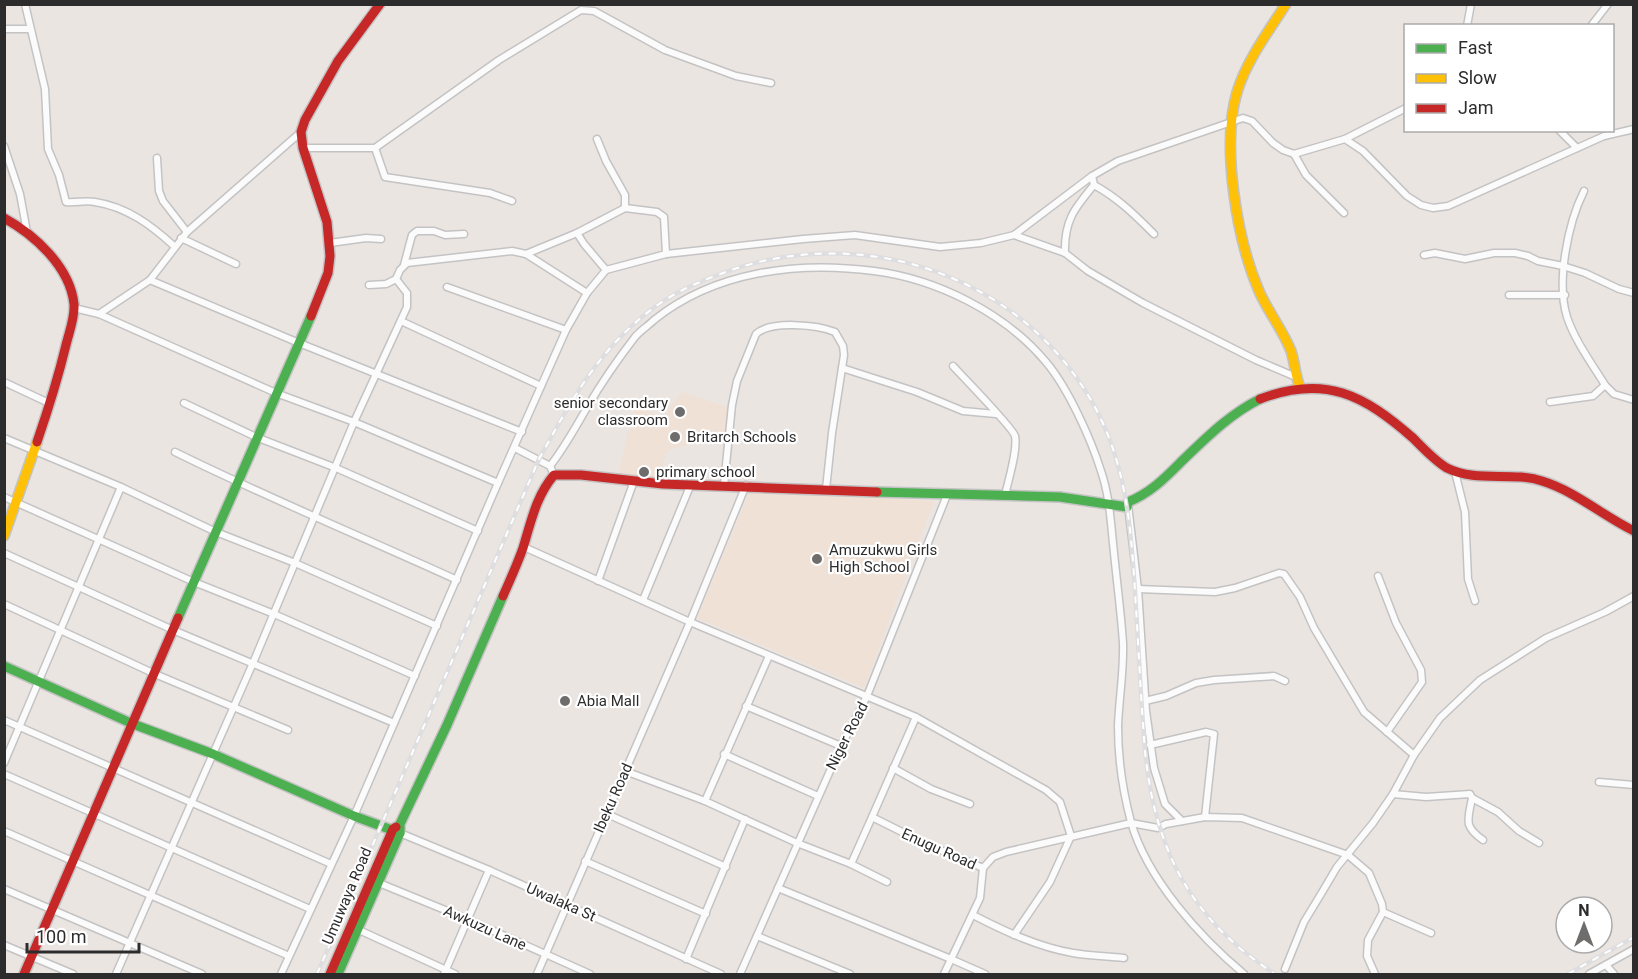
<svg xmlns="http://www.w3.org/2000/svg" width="1638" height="979" font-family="Roboto,sans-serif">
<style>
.education{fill:#efe1d6}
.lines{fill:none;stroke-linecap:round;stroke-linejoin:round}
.street-casing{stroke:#c4c3c4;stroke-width:9}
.fast-casing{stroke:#c4c3c4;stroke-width:12}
.slow-casing{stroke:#c4c3c4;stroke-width:12}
.jam-casing{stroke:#c4c3c4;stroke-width:12}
.street{stroke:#fcfbfb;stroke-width:6}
.fast{stroke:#4caf50;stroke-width:9}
.slow{stroke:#ffc107;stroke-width:9}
.jam{stroke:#c62828;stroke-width:9}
.rail-casing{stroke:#dedee0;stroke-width:4.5}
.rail{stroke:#fff;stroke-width:2;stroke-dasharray:7;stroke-linecap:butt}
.poi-dot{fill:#6f6d6c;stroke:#fff;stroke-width:2}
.labels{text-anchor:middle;stroke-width:4.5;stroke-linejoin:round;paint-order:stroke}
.poi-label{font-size:15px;fill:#2c2c2c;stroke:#fff;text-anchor:start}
.street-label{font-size:15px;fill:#2c2c2c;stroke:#fff}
</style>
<rect width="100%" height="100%" fill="#ebe5e2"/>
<g class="education">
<path d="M682 392 729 408 725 435 721 441 695 442 692 445 678 447 666 452 659 481 618 476 626 439 636 405 663 417Z"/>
<path d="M750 491 934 501 864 688 697 618Z"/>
</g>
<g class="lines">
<g class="street-casing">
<g id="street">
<path d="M25 4 45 89 48 149 59 175 66 202C76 203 86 200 95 202 127 207 151 225 174 246"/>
<path d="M1467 26 1471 4"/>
<path d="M1591 26 1608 4"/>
<path d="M4 29H30"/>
<path d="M1559 130 1577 148"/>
<path d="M597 139 606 161 625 195V208"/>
<path d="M1345 139 1363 151 1407 196 1421 205 1433 208 1448 206 1604 136 1634 129"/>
<path d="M4 146 20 194 27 232"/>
<path d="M303 148H375L499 60 581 10 594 11 665 50 736 76 771 83"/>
<path d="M375 148 385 177 490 193 512 201"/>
<path d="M1294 154 1306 175 1344 213"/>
<path d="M157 158 159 191 163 201 187 232"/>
<path d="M1094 185C1118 198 1135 215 1154 234"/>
<path d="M1584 191C1568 223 1556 282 1567 317 1575 341 1592 364 1605 385L1614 394 1634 400"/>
<path d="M1014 235 1065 253 1088 271 1143 303 1256 360 1296 377"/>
<path d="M181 238 236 264"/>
<path d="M330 243 366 238 381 239"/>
<path d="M1065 253C1064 220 1075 208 1094 185L1092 176"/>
<path d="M526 254 577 233"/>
<path d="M1424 255 1435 253 1465 259 1494 253H1515L1528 256 1538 261 1563 266 1585 273 1619 289 1634 293"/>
<path d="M404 265 412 235 417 231H434L445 235 464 234"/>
<path d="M606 270 584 244 577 233 625 208 657 212 664 217 666 254"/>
<path d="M396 279 400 270 407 263 512 251 526 254 587 293"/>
<path d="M150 280 299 343 522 432"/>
<path d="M447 287 566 330"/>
<path d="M1509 295H1565"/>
<path d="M74 308 99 314 276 393 354 422 498 483"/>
<path d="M99 314 150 280 187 232 301 132"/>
<path d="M401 321 541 386"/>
<path d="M953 366C962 376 1013 428 1015 436 1018 451 1008 480 1005 496"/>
<path d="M842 368 917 392 963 411 996 414"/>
<path d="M4 382 51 404"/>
<path d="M1550 402 1593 396 1605 385"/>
<path d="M184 403 256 437 336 468 478 531"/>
<path d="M4 438 121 487 216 532 295 563 437 626"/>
<path d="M515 448 550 466 554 475"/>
<path d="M175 452C268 498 363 537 457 580"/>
<path d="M550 466C565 447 576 426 588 406 602 382 618 359 635 337 641 330 648 326 654 320 715 271 798 261 874 271 937 279 1005 313 1046 362 1068 388 1091 439 1101 471 1110 497 1111 526 1114 553 1117 583 1121 613 1123 643 1124 671 1119 698 1118 726 1118 757 1123 792 1131 822 1147 879 1200 937 1244 974"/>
<path d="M1455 472 1465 512 1468 579 1475 601"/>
<path d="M724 485 732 405 737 381 756 334C771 320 818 325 835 332L843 346 844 355 832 433 826 489"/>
<path d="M4 497 194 582 274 614 415 676"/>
<path d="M1128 505 1138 589 1146 711 1154 768 1165 804 1182 821"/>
<path d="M524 547 690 622 916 717 1046 790 1060 802 1071 836 1050 882 1014 935"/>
<path d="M4 553 173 630 394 723"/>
<path d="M1378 576 1396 623 1421 670 1422 682 1387 732"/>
<path d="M598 581 634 481"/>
<path d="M1138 589 1215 592 1235 588 1279 573 1284 574 1300 597 1314 628 1364 712 1414 755"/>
<path d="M643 600 691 484"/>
<path d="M4 604 155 674 288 730"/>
<path d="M1145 701 1166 696 1196 683 1214 680 1274 676 1285 681"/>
<path d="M746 706 841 746"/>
<path d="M4 720 331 864"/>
<path d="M1150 745 1206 732 1214 734 1205 817"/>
<path d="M724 754 818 796"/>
<path d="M4 763 121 487"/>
<path d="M893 768 931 789 970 804"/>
<path d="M625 771 705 801 797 843 851 864 887 882"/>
<path d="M4 774 310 909"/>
<path d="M1599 782 1634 785"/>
<path d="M1393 794 1426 797 1470 794 1472 798C1468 820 1463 826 1483 840"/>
<path d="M1472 798 1498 812 1519 831 1539 843"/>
<path d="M705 801 769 656"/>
<path d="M607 814 726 867"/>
<path d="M872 817 916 717"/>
<path d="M4 831 289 956"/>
<path d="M400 833 489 870 721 974"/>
<path d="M585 861 706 914"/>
<path d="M851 864 872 817 926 844 983 868 980 898 944 974"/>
<path d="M983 868 993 857 1006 852 1131 823 1158 828 1166 824 1205 817 1242 818 1348 855 1369 873 1382 904 1383 912 1368 940 1367 956 1375 974"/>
<path d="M379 883 467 919 590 974"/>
<path d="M778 888 951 959 985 974"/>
<path d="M4 889 202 974"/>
<path d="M1383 912 1431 933"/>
<path d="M973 915C1004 931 1038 947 1073 953 1090 956 1107 956 1124 958"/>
<path d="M359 930 455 974"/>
<path d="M757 936 850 974"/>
<path d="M4 945 73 974"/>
<path d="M686 959 745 819"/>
<path d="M1606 965 1614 974"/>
<path d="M1285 969 1304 922 1321 894 1337 867 1373 823 1393 794 1414 755 1440 718 1480 680 1546 638 1605 612 1634 596"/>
<path d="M116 974 253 663 354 422 407 307V293L396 279 386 284 369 285"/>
<path d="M281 974 354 816 498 483 566 330 587 293 606 270 666 254 803 239 855 235 940 247 981 243 1014 235 1092 176 1118 161 1243 118 1252 121 1273 143 1283 150 1294 154 1345 139 1406 108"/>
<path d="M444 974 489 870"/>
<path d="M537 974 690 622 746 485"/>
<path d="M740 974 841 746 867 696 947 495"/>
<path d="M1589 974 1634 949"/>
</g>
</g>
<g class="fast-casing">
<g id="fast">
<path d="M877 492 1060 497 1127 507 1128 502C1151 493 1166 477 1183 460 1207 437 1230 414 1260 399"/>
<path d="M178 618 311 316"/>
<path d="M4 666 133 724 213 754 354 816 400 833"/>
<path d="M338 974 400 833V824L447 725 503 596"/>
</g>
</g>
<g class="slow-casing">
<g id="slow">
<path d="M1286 4C1268 32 1247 60 1237 92 1221 146 1237 240 1259 291 1268 312 1283 330 1291 351 1295 363 1295 375 1300 387"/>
<path d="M4 536 37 442"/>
</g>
</g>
<g class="jam-casing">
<g id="jam">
<path d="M4 218C35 235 70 267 74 304 75 318 69 332 66 345 58 378 48 410 37 442"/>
<path d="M311 316 328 273 330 256 327 222 303 148 301 132 305 120 338 61 380 4"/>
<path d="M1260 399C1325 374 1364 395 1413 438 1423 448 1435 461 1447 468 1477 483 1511 471 1542 481 1575 491 1603 516 1634 531"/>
<path d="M503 596C510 580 517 565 523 548 531 522 536 496 554 475H581L663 484 877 492"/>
<path d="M24 974 178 618"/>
<path d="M330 974 393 829 396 827"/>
</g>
</g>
<use href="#street" class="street"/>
<use href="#fast" class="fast"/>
<use href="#slow" class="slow"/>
<use href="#jam" class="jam"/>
<g class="rail-casing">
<g id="rail">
<path d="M317 974 539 459C571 401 598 350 652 309 673 293 698 282 723 273 864 220 1028 277 1098 413 1129 474 1132 542 1136 608 1139 656 1141 703 1145 751 1155 850 1190 919 1275 974"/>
<path d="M1568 974 1634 937"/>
</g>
</g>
<use href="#rail" class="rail"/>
</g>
<g class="poi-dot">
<circle cx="680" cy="412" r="6"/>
<circle cx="675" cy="437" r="6"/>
<circle cx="644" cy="472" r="6"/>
<circle cx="817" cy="559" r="6"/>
<circle cx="565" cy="701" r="6"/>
</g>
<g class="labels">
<g class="poi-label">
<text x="668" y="408" text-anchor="end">senior secondary<tspan x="668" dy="17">classroom</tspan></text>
<text x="687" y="442">Britarch Schools</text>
<text x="656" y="477">primary school</text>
<text x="829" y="555">Amuzukwu Girls<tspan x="829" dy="17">High School</tspan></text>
<text x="577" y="706">Abia Mall</text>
</g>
<g class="street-label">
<text transform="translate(847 736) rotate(-63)" y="5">Niger Road</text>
<text transform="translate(613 798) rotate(-66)" y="5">Ibeku Road</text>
<text transform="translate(939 849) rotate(24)" y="5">Enugu Road</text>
<text transform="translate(347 896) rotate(-67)" y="5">Umuwaya Road</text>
<text transform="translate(561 902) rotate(24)" y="5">Uwalaka St</text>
<text transform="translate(485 928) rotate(24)" y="5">Awkuzu Lane</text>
</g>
</g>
<rect width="1638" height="979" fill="none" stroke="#2c2c2c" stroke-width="12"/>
<rect x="1404" y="24" width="210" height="108" fill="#ffffff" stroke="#ababab" stroke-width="1.5"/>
<rect x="1416" y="44" width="30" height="9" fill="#4caf50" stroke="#ababab" stroke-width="1.5"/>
<text x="1458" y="54" font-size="18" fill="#2c2c2c">Fast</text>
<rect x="1416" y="74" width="30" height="9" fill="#ffc107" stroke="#ababab" stroke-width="1.5"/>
<text x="1458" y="84" font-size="18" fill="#2c2c2c">Slow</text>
<rect x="1416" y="104" width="30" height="9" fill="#c62828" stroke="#ababab" stroke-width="1.5"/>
<text x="1458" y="114" font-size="18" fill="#2c2c2c">Jam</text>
<g transform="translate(1584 925)"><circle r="28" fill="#ffffff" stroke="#ababab" stroke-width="1.5"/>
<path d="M0-4.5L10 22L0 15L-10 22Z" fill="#6f6d6c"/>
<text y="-9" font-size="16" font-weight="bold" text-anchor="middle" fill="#2c2c2c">N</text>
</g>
<path d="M27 943v9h112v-9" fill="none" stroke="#2c2c2c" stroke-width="3"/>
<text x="36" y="943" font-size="18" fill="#2c2c2c" stroke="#ffffff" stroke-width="4.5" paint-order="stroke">100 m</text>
</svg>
